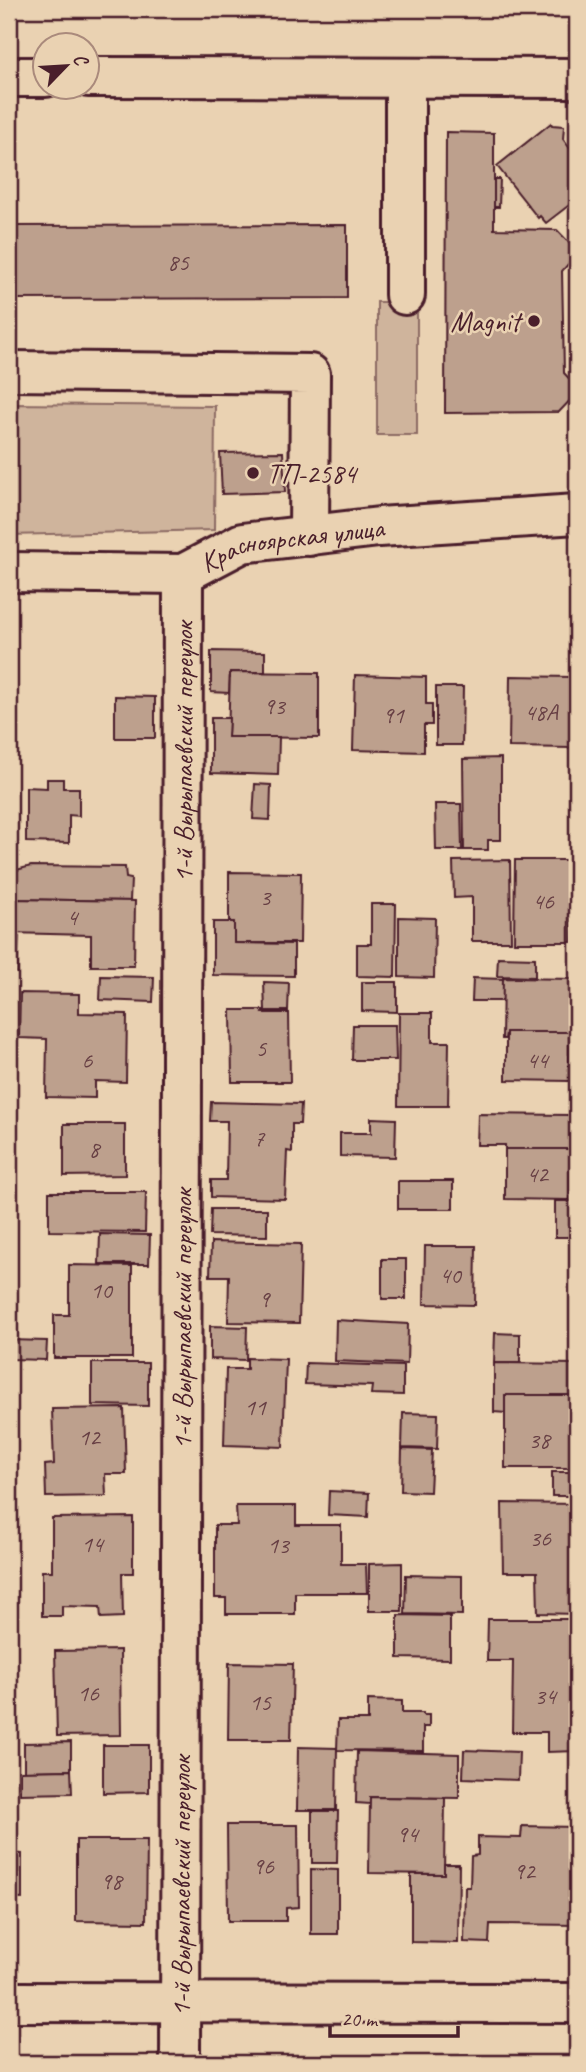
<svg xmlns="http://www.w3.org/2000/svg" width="586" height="2072" font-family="Caveat,sans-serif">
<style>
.green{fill:#cfb49c;stroke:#8c6a64;stroke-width:2}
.building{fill:#bda08d;stroke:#4a1f2b;stroke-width:2}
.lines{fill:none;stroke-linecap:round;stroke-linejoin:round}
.minor-casing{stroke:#4a1f2b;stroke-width:44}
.minor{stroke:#ead2b2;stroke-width:38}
.poi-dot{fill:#4a1f2b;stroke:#ead2b2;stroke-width:2.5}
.labels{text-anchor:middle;stroke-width:5;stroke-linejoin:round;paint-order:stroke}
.number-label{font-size:24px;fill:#673f44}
.poi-label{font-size:28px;fill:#4a1f2b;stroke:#ead2b2;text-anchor:end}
.street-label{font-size:28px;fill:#4a1f2b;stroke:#ead2b2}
</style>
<rect width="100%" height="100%" fill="#ead2b2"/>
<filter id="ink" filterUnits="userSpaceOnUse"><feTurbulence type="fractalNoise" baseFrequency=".0143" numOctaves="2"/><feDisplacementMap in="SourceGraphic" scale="14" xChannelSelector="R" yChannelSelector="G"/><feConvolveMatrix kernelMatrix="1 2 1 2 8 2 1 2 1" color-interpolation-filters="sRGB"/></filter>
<g filter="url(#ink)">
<g class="green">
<rect x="377" y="302" width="40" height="133"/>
<path d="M9 404 215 406 214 530 9 535Z"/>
</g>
<g class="building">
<path d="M551 123 552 125 564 126 563 139 577 158V199L546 223 540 216 538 218 497 166Z"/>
<path d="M446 132 494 133V229L557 230 577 251V254L562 271 564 373 577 387V393L559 412 445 413Z"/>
<path d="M494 179H500L499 207H494Z"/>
<path d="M347 225V298L9 299V226Z"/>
<path d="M283 452 285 492 222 494 220 453Z"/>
<path d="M211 651 265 652V672H230L229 693 211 692Z"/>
<path d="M230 672 319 673V738L228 737Z"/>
<path d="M355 675 426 677V704H432V725H424V752L353 750Z"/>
<path d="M510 676 572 677V748L509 747Z"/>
<path d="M436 687H463L462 745H436Z"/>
<path d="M115 696 155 697V738H115Z"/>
<path d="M211 718H229L228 737H279L278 775 211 773Z"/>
<path d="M501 758V840H488V850H464L463 759Z"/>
<path d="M47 779H63V788H79V816L69 815V843L26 842V787L47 788Z"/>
<path d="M255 784 271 785 270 820 253 819Z"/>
<path d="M435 804H461L462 850H436Z"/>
<path d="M510 860 511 941H472V897L454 898 453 861Z"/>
<path d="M515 860H570L571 942H514Z"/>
<path d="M31 866 125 867 126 878 131 879 130 901 9 899V872Z"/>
<path d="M229 872 301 873 300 943H234V922H229Z"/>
<path d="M9 899 135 901 134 966H91V935L9 933Z"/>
<path d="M371 904H396L395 977 357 976V944H371Z"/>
<path d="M399 917 435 918 434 978 399 977Z"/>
<path d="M213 922H234V943L294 944V976L213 975Z"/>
<path d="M9 937H19L17 973H9Z"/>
<path d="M498 957 535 958V977L497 976Z"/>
<path d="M101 976 154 977 153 1002 100 1000Z"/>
<path d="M473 978 503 979V1001H472Z"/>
<path d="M503 978 577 979V1021H570L569 1032H506L505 1039H502Z"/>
<path d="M264 982 289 983 288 1011H265Z"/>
<path d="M362 982H397V1012L362 1011Z"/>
<path d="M20 993 79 994V1013L127 1014 126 1082 95 1081V1098L46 1097 47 1039 19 1038Z"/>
<path d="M231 1010H264L263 1013H289L290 1082H232Z"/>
<path d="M399 1013H432V1042H449L448 1106H398Z"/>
<path d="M353 1025H395L396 1060H352Z"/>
<path d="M506 1032H569V1081L506 1080Z"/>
<path d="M211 1102 301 1104 300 1124H292V1152L287 1151 285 1199 211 1197V1180H226L227 1121H210Z"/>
<path d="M478 1114 570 1115V1149H505V1145H477Z"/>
<path d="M371 1118 396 1119 395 1157 340 1156V1133H371Z"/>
<path d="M64 1124H125V1175L64 1176Z"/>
<path d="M505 1149H570V1200L505 1199Z"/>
<rect x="398" y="1181" width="55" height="28"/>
<path d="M49 1192H146L145 1232 49 1231Z"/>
<rect x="555" y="1201" width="22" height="36"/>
<path d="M211 1209H267V1236L210 1235Z"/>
<path d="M100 1234 150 1235 149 1264H99Z"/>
<path d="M211 1242 301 1244 299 1323 228 1322 229 1276H210Z"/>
<path d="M425 1246H476L475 1305 424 1304Z"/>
<rect x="382" y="1259" width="24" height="40"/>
<path d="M69 1265 132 1266V1358H54V1315H69Z"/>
<path d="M336 1320 408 1324 407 1364 335 1361Z"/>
<path d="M210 1326 247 1327 246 1360 210 1359Z"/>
<path d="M495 1333 520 1334V1363H494Z"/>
<path d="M9 1340 47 1341 46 1360 9 1359Z"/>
<path d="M247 1358 286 1359 283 1447 224 1445 226 1369H247Z"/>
<path d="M92 1363H148V1406L92 1405Z"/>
<path d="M306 1363 403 1366V1395L371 1394 372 1386 305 1384Z"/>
<path d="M494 1363 577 1364V1395H505L506 1413 494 1412Z"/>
<rect x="505" y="1395" width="67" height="73"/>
<path d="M124 1408 126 1474H105L106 1496 46 1497 45 1465 54 1464 52 1409Z"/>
<path d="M403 1413 438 1414 437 1449 402 1448Z"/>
<path d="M402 1449 432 1450 430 1492 401 1491Z"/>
<rect x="552" y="1472" width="25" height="24"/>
<path d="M329 1491 369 1493 368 1517 328 1515Z"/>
<path d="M502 1503 577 1504V1614L538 1613 537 1572H503Z"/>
<path d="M236 1506H296V1525H341V1564H366L367 1593H295V1614H226V1598H215V1525H237Z"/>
<path d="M133 1517V1573H122L123 1617 101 1618 100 1607 62 1606V1616H42V1571H52V1518Z"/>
<path d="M402 1563V1611H369V1564Z"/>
<path d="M406 1575 462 1576V1615L405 1614Z"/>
<path d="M398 1615 450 1616V1659L398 1658Z"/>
<path d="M488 1619H577V1751L547 1752V1732H512L513 1661H487Z"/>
<path d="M120 1650 121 1735 57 1736 55 1651Z"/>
<path d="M229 1663 293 1664 291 1740H228Z"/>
<path d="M368 1700 402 1701V1713H423V1715H429V1727H423V1751L337 1750 338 1720H368Z"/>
<path d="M71 1742V1770L24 1771V1743Z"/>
<path d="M103 1745H149V1792L103 1793Z"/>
<path d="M298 1747 337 1748 336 1810H297Z"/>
<path d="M464 1750 519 1752 518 1780 463 1778Z"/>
<path d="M357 1751 459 1754V1798L370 1797V1804L356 1803Z"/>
<path d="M71 1770 72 1793 20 1794V1771Z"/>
<path d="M370 1797 445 1798 444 1874 369 1873Z"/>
<path d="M312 1811H338L337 1863H312Z"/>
<path d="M227 1825H298L299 1907 286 1908V1921H228Z"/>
<path d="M522 1826 577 1827V1925L490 1924 489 1943 464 1942 465 1887H470L471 1856 478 1855V1837L521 1838Z"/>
<path d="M76 1840H147L146 1922 76 1921Z"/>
<path d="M9 1853 22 1854V1899L9 1898Z"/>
<path d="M444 1864H459L458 1943 411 1942V1874H444Z"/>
<path d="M311 1869 338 1870V1934H311Z"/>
</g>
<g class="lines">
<g class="minor-casing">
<g id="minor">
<path d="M9 77H46"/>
<path d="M88 77 577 78"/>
<path d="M405 295V78"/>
<path d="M9 371 310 374 309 536"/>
<path id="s1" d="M9 572 183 574 242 543 379 527 577 514"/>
<path d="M9 2002 577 2003"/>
<path id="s2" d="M180 2063 183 574"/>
</g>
</g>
<use href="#minor" class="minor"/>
</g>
</g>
<g class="poi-dot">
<circle cx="534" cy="321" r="7"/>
<circle cx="253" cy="473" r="7"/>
</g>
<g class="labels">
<g class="number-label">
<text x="178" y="270">85</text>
<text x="274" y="714">93</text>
<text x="541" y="720">48А</text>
<text x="393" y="723">91</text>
<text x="265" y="905">3</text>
<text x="543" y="909">46</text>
<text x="72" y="925">4</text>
<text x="261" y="1056">5</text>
<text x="87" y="1068">6</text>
<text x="537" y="1068">44</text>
<text x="259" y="1146">7</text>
<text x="94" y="1157">8</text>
<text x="537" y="1182">42</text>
<text x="450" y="1283">40</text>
<text x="101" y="1298">10</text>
<text x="264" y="1307">9</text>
<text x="255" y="1415">11</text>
<text x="89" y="1445">12</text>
<text x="539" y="1448">38</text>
<text x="540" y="1546">36</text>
<text x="92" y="1552">14</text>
<text x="278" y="1553">13</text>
<text x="88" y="1701">16</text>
<text x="545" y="1704">34</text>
<text x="260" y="1710">15</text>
<text x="407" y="1842">94</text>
<text x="263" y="1874">96</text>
<text x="524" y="1879">92</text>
<text x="111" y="1889">98</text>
</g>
<g class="poi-label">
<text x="520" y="331">Magnit</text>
<text x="267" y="483" text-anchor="start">ТП-2584</text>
</g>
<g class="street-label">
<text dy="10" stroke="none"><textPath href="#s1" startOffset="289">Красноярская улица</textPath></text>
<text dy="10" stroke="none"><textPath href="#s2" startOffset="1311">1-й Вырыпаевский переулок</textPath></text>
<text dy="10" stroke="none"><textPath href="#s2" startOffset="744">1-й Вырыпаевский переулок</textPath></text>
<text dy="10" stroke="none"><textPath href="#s2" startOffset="177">1-й Вырыпаевский переулок</textPath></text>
</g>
</g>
<rect width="586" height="2072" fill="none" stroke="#ead2b2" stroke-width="35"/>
<rect x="18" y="18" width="551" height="2037" fill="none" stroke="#4a1f2b" stroke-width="2.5" filter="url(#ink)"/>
<g transform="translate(66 66) rotate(65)"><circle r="33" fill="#ead2b2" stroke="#aa8a7c" stroke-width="2"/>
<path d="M0-5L12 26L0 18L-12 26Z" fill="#4a1f2b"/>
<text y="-10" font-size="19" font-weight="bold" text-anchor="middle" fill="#4a1f2b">С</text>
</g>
<path d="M330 2026v10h128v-10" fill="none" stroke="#4a1f2b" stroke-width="3.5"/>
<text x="341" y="2026" font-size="21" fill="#4a1f2b" stroke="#ead2b2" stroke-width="5" paint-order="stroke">20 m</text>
</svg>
